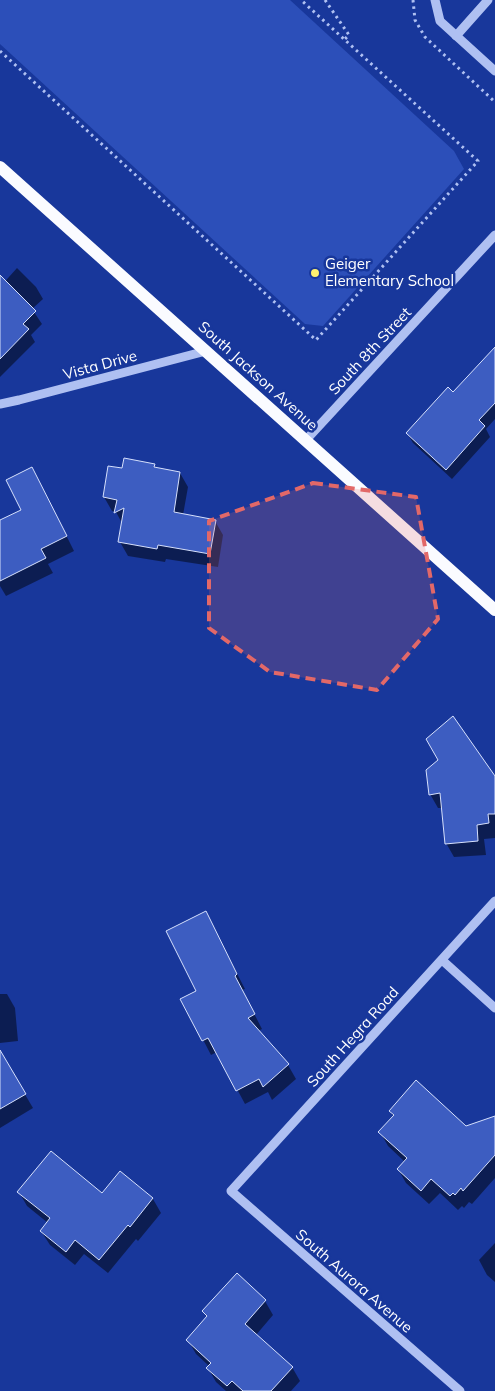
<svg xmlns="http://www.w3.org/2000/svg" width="495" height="1391" font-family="Mulish,sans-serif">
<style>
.green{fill:#2c4fb9}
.shadow{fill:#0007}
.building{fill:#3d5dc1;stroke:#d6e0fc}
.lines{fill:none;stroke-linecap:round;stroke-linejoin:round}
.path{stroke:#afc0f2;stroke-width:3;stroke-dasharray:2.5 4;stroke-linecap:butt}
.minor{stroke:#afc0f2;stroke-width:9}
.major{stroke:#fafbff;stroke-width:12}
.marked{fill:#e26868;fill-opacity:0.2;stroke:#e26868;stroke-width:4;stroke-dasharray:10 6;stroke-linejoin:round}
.poi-dot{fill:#fff270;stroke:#18379b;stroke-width:2}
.labels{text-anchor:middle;stroke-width:5;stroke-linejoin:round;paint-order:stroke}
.poi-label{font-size:15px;fill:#fff;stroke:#18379b;text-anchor:start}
.street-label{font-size:15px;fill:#fff;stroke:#18379b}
</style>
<rect width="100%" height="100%" fill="#18379b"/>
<path class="green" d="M0 0H290L454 151 464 169 323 326 305 324 0 44Z"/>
<g class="shadow">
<path d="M17 268 36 287 43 299 32 309 42 324 31 335 35 342 0 377V287Z"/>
<path d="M495 349V419L486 429 490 437 452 479 413 443 407 433 454 394Z"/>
<path d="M154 465 157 469 180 473 188 487 183 515 215 521 223 535 218 567 166 559 165 562 128 556 120 542 123 525 116 512 112 511 104 497 123 470Z"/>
<path d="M40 483 74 551 48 564 53 573 6 596 0 586V521L23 510Z"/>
<path d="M495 776V838L484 839 486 855 454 857 446 843 443 808H438L430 794Z"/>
<path d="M213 927 245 989 242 990 262 1029 258 1031 288 1065 296 1079 272 1100 268 1092 245 1104 217 1052 211 1055 182 999 198 991Z"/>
<path d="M0 994H7L15 1008 18 1041 0 1043Z"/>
<path d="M0 1052 33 1108 0 1128Z"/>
<path d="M390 1111 466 1127 495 1117V1178L472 1204 469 1202 464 1208 462 1206 458 1210 440 1193 429 1204 406 1183 398 1169 405 1162 388 1146 380 1132 394 1117Z"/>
<path d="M120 1173 153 1199 161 1213 138 1241 136 1239 108 1273 84 1254 75 1265 50 1245 41 1231 48 1223 27 1206 19 1192 102 1195Z"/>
<path d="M495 1243V1282L487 1275 479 1260Z"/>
<path d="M237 1275 265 1301 273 1315 256 1335 292 1367 300 1381 291 1391H226L216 1382 208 1368 209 1366 196 1354 188 1340 207 1318 204 1312Z"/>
</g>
<g class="building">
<path d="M0 275 36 311 23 324 29 329 0 359Z"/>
<path d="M495 347V403L479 420 485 426 446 470 406 433 448 387 453 392Z"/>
<path d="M124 458 155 464 154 467 180 472 174 512 216 520 210 554 158 545 157 549 118 542 124 508 114 513 117 500 103 497 108 466 122 468Z"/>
<path d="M32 467 67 536 41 549 46 558 0 581V520L21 510 6 480Z"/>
<path d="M453 716 495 776V814H488L489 823 477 825 478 841 445 844 440 793 429 795 426 770 438 760 426 739Z"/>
<path d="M206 911 237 974 235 976 255 1014 248 1018 289 1064 263 1087 259 1079 236 1091 208 1038 202 1041 180 999 196 991 166 931Z"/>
<path d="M0 1050 26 1094 0 1109Z"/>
<path d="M416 1080 466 1126 495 1116V1155L463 1191 461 1188 455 1195 453 1193 450 1196 431 1179 421 1191 397 1169 407 1158 378 1132 394 1115 389 1111Z"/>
<path d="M51 1151 102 1193 120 1171 153 1198 130 1227 128 1225 99 1260 75 1240 66 1252 40 1231 50 1218 17 1192Z"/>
<path d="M237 1273 266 1300 245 1324 293 1367 271 1391H243L232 1381 227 1386 206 1368 211 1363 186 1340 207 1316 202 1311Z"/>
</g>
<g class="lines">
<g class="path">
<path d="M325 0 349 35 344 40"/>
<path d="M413 0 415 20 425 37 495 102"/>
<path d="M0 51 316 340 478 161 301 0"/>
</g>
<g class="minor">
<path d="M435 0 440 21 495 71"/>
<path d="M456 36 488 0"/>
<path d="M0 404 19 400 206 351"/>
<path d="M306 440 495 235"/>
<path d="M442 960 495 1008"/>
<path d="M460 1391 231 1191 495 901"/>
</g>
<path class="major" d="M0 167 495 610"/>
</g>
<path class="marked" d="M313 483 416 497 438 619 377 690 270 672 209 628V521Z"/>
<circle class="poi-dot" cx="315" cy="273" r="5"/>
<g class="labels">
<g class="poi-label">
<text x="325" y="269">Geiger<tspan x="325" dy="17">Elementary School</tspan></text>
</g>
<g class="street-label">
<text transform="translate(370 351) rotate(-47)" y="5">South 8th Street</text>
<text transform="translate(100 365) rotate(-15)" y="5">Vista Drive</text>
<text transform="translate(258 376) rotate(42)" y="5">South Jackson Avenue</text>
<text transform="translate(353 1037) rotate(-48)" y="5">South Hegra Road</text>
<text transform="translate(354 1281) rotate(41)" y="5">South Aurora Avenue</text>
</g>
</g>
</svg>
